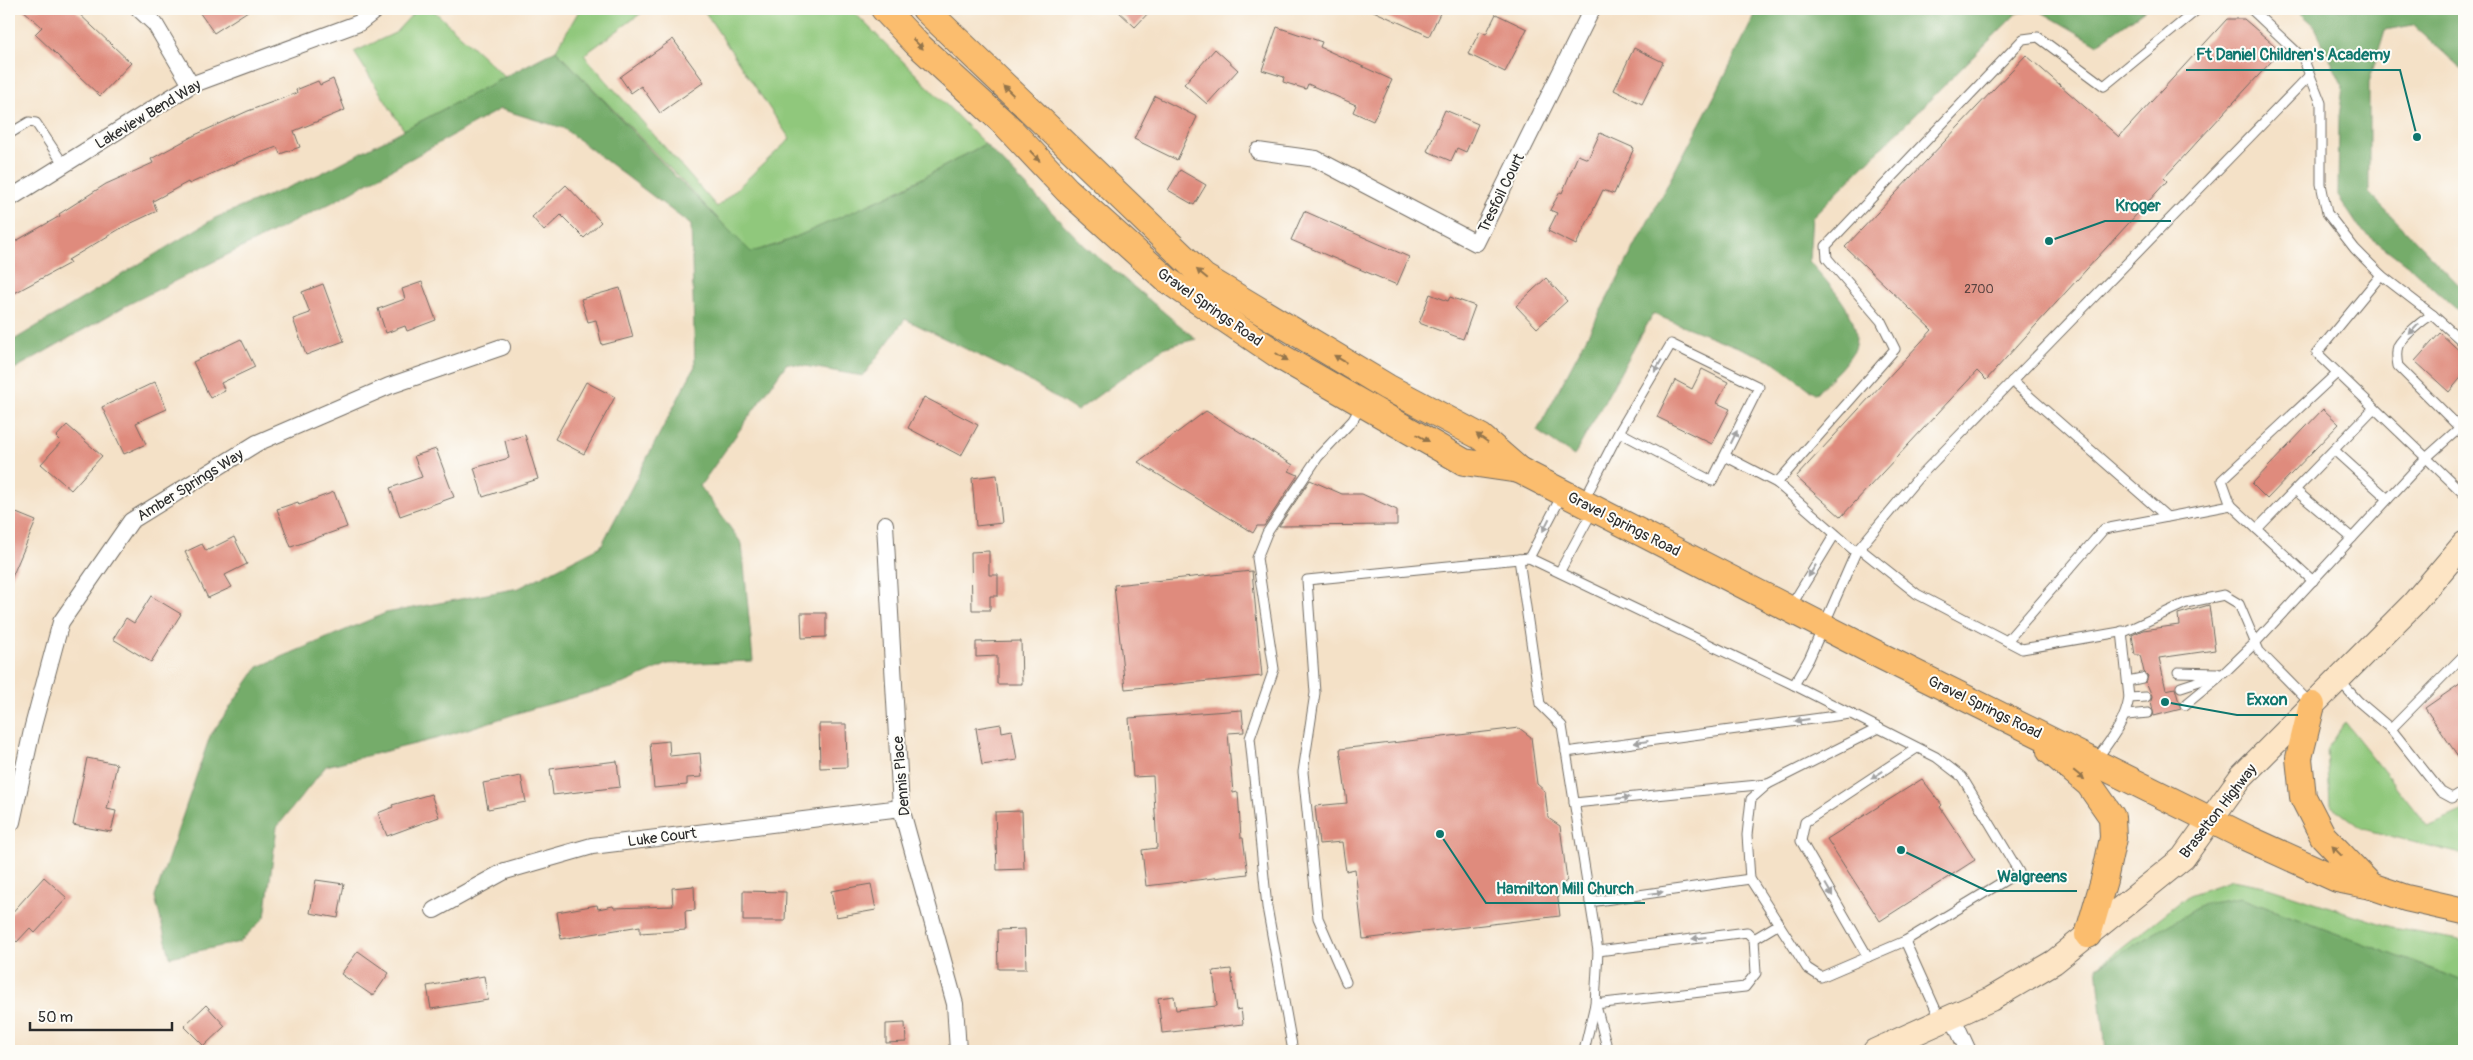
<svg xmlns="http://www.w3.org/2000/svg" width="2473" height="1060" font-family="Pangolin,sans-serif">
<style>
.green{fill:#90c87b;stroke:#5e7a53}
.forest{fill:#74ac6b;stroke:#506c4b}
.building{fill:#df8b7d}
.lines{fill:none;stroke-linecap:round;stroke-linejoin:round}
.lane-casing{stroke:#716b62;stroke-width:11}
.street-casing{stroke:#716b62;stroke-width:18}
.secondary-casing{stroke:#716b62;stroke-width:26}
.primary-casing{stroke:#716b62;stroke-width:28}
.lane{stroke:#fff;stroke-width:9}
.street{stroke:#fff;stroke-width:16}
.secondary{stroke:#fde5c5;stroke-width:24}
.primary{stroke:#fbbd6e;stroke-width:26}
.oneway{fill:#93744c}
.oneway2{fill:#a0a0a0}
.labels{text-anchor:middle;stroke-width:4;stroke-linejoin:round;paint-order:stroke}
.number-label{font-size:12px;fill:#584340}
.street-label{font-size:15px;fill:#2b2b2b;stroke:#fdfcf7}
.leader{fill:none;stroke:#0f766e;stroke-width:2}
.callout-dot{fill:#0f766e;stroke:#fdfcf7;stroke-width:2}
.callout-label{font-size:16px;text-anchor:middle;font-weight:bold;fill:#0f766e;stroke:#fdfcf7;stroke-width:4;stroke-linejoin:round;paint-order:stroke}
</style>
<rect width="100%" height="100%" fill="#fdfcf7"/>
<filter id="ink" filterUnits="userSpaceOnUse"><feTurbulence type="fractalNoise" baseFrequency=".02" numOctaves="2"/><feDisplacementMap in="SourceGraphic" scale="10" xChannelSelector="R" yChannelSelector="G"/><feConvolveMatrix kernelMatrix="1 2 1 2 8 2 1 2 1" color-interpolation-filters="sRGB"/></filter>
<filter id="wash" filterUnits="userSpaceOnUse"><feTurbulence type="fractalNoise" baseFrequency=".0096" numOctaves="4" result="noise"/><feDisplacementMap in="SourceGraphic" scale="20" xChannelSelector="R" yChannelSelector="G"/><feGaussianBlur stdDeviation="1.12" result="paint"/><feColorMatrix in="noise" values="0 0 0 0 0 0 0 0 0 0 0 0 0 0 0 0 0 1.4 0 .05"/><feComposite in="paint" operator="in"/></filter>
<g filter="url(#wash)">
<rect width="100%" height="100%" fill="#f4e1c7"/>
<g class="green">
<path d="M417 9H432L505 77 404 130 354 52 395 33Z"/>
<path d="M580 9H647L584 55 717 207 790 139 703 9H851L985 144C910 185 833 228 751 253L556 50Z"/>
<path d="M2345 722 2428 827 2464 811V855L2363 829 2330 804 2327 749Z"/>
<path d="M2232 880 2265 886 2398 929 2464 941V981L2097 967 2189 895Z"/>
</g>
<g class="forest">
<path d="M1758 9H2146L2097 44 2038 10 2017 13 1812 217 1809 261C1827 283 1869 322 1852 353 1843 368 1827 381 1816 394L1771 360 1653 314 1574 456 1537 431 1716 93Z"/>
<path d="M2296 9H2450L2464 18V71L2413 25 2385 30 2369 82V193L2464 290V316L2411 268 2360 229 2338 196 2339 117 2343 86 2313 24Z"/>
<path d="M556 50 670 171 751 252 780 244 899 191 985 144 1086 247 1196 339 1165 347 1077 411 1023 377 905 319 863 376 787 363 700 486 742 544 753 661 668 664 625 683 531 709 439 738 326 766 277 827 265 917 240 942 170 957 155 897 210 736 258 667 386 613 519 588 601 546 695 366 691 225 563 128 500 109 335 201 129 304 9 372V343L215 218 320 174Z"/>
<path d="M2241 898 2464 981V1051H2106L2097 967 2204 904Z"/>
</g>
<g id="blocks">
<g class="building">
<path d="M22 9H74L131 63 100 96 35 34 42 27Z"/>
<path d="M197 9H251L214 33Z"/>
<path d="M1116 9H1152L1135 27Z"/>
<path d="M1369 9H1442L1429 36Z"/>
<path d="M1496 14 1527 29 1505 72 1468 54 1480 31 1486 34Z"/>
<path d="M2227 19H2244L2281 51 2164 178 2167 181 1986 380 1977 371 1841 517 1796 477 1932 330 1845 247 2026 55 2119 137Z"/>
<path d="M1277 27 1322 42 1320 47 1392 80 1373 121 1353 112 1356 105 1308 84 1306 89 1283 82 1284 77 1262 70Z"/>
<path d="M673 39 704 82 660 113 641 86 631 93 620 77Z"/>
<path d="M1634 48 1663 62 1642 104 1614 90Z"/>
<path d="M1215 49 1238 70 1207 104 1184 84Z"/>
<path d="M333 79 345 110 294 131 300 147 280 154 277 147 249 157 189 184 188 182 153 201 157 211 123 227 68 260 70 263 9 296V245L60 216 59 214 106 184 153 163 151 159 195 135 248 111 297 93 296 90 318 81 320 85Z"/>
<path d="M1155 96 1197 117 1177 160 1134 139Z"/>
<path d="M1445 110 1478 124 1466 152 1457 148 1451 161 1427 151Z"/>
<path d="M1600 133 1634 148 1614 194 1603 190 1576 245 1548 231 1557 213 1550 210 1560 192 1562 193 1578 155 1588 159Z"/>
<path d="M1180 170 1206 185 1194 205 1168 190Z"/>
<path d="M566 185 601 222 584 238 561 215 544 231 532 217Z"/>
<path d="M1304 211 1409 257 1397 285 1291 240Z"/>
<path d="M1546 278 1567 301 1537 328 1516 306Z"/>
<path d="M422 282 436 320 407 331 405 326 386 333 378 309 405 299 402 289Z"/>
<path d="M323 284 344 341 306 355 293 319 310 313 302 292Z"/>
<path d="M620 288 633 337 602 345 596 320 588 322 581 299Z"/>
<path d="M1430 294 1448 301 1450 297 1475 306 1463 339 1419 323Z"/>
<path d="M2440 333 2464 355V374L2449 392 2415 361Z"/>
<path d="M241 339 255 367 221 383 225 391 210 398 193 362Z"/>
<path d="M1702 369 1728 382 1717 403 1730 409 1712 444 1657 417 1675 380 1692 389Z"/>
<path d="M155 382 167 409 136 423 146 444 124 454 102 407Z"/>
<path d="M586 382 615 397 584 454 555 439Z"/>
<path d="M924 397 978 425 961 456 908 428Z"/>
<path d="M2323 409 2339 424 2267 499 2252 484Z"/>
<path d="M1206 411 1293 465 1289 471 1298 475 1264 526H1257L1253 533 1138 462Z"/>
<path d="M67 425 102 456 71 490 41 464 61 442 56 437Z"/>
<path d="M525 435 538 479 483 497 474 468 509 458 505 441Z"/>
<path d="M436 449 454 497 400 516 390 488 422 477 414 456Z"/>
<path d="M997 475 1002 523 976 526 972 478Z"/>
<path d="M1310 480 1342 494H1362L1397 510V525L1279 526Z"/>
<path d="M334 492 347 527 291 547 277 509 298 502 299 505Z"/>
<path d="M9 510 36 521 9 584Z"/>
<path d="M234 537 247 564 225 575 232 587 208 598 185 552 202 544 206 551Z"/>
<path d="M989 551V575H998V596H990V610H972L971 552Z"/>
<path d="M1252 571 1262 676 1125 689 1114 585Z"/>
<path d="M151 596 181 614 151 662 113 639 126 618 134 623Z"/>
<path d="M2209 605 2215 650 2159 658 2166 690 2175 688 2181 709 2154 716 2151 701 2152 696 2146 682 2148 676 2144 672 2140 655H2135L2132 635 2143 630 2179 625 2178 614Z"/>
<path d="M801 613H826V637L802 638Z"/>
<path d="M1021 641 1022 684H997V656L976 657V642Z"/>
<path d="M2464 681V765L2425 708Z"/>
<path d="M1242 710 1244 732 1228 733 1233 793 1238 792 1241 838H1243L1248 874 1146 886 1142 850 1157 848 1153 776 1133 777 1129 718Z"/>
<path d="M819 724H846L847 767 820 768Z"/>
<path d="M1001 724 1002 732 1012 730 1017 760 982 765 976 728Z"/>
<path d="M1519 728 1531 737 1537 784 1545 791 1548 818 1560 826 1567 880 1557 892 1560 916 1363 939 1355 869 1346 871 1342 842 1319 844 1315 806 1347 803 1340 749Z"/>
<path d="M669 741 670 756 700 753 702 777 687 778V785L654 788 650 743Z"/>
<path d="M87 758 117 764 107 809 116 811 111 832 73 825Z"/>
<path d="M617 761 620 787 553 795 550 769Z"/>
<path d="M521 776 526 802 488 809 483 783Z"/>
<path d="M1922 779 1942 805 1940 807 1975 860 1880 921 1827 839Z"/>
<path d="M431 794 439 817 387 836 378 813 393 807 392 805Z"/>
<path d="M1022 811 1024 869 997 870 995 812Z"/>
<path d="M44 877 67 898 35 933 30 928 17 942 9 935V916Z"/>
<path d="M316 880 344 884 338 918 310 913Z"/>
<path d="M871 884 876 910 836 917 831 891Z"/>
<path d="M694 886 695 910 685 911 686 930 640 933V926L561 939 557 912 597 905 598 909 613 906 614 908 673 906 672 888Z"/>
<path d="M743 891 786 892 785 921H743Z"/>
<path d="M1025 929 1026 969H998L997 930Z"/>
<path d="M358 951 389 973 373 996 341 974Z"/>
<path d="M1231 969 1236 1010 1241 1009 1243 1024 1162 1033 1158 998 1174 996 1176 1010 1217 1006 1213 971Z"/>
<path d="M484 976 488 1000 431 1009 427 986Z"/>
<path d="M206 1005 225 1026 204 1046 184 1026Z"/>
<path d="M905 1023 906 1042 886 1043V1024Z"/>
</g>
</g>
</g>
<g filter="url(#ink)">
<use href="#blocks" fill-opacity="0" stroke="#716b62" stroke-width="1"/>
<g class="lines">
<g class="lane-casing">
<g id="lane">
<path d="M2251 9 2303 58 2321 103V184L2327 213 2355 249 2381 275 2317 353 2464 494"/>
<path d="M9 134 29 122 36 123 64 165"/>
<path d="M2381 275 2433 315"/>
<path d="M2012 381 2167 517"/>
<path d="M2460 428 2398 366C2397 361 2396 352 2398 346 2402 338 2425 317 2433 315L2464 343"/>
<path d="M2334 450 2388 499"/>
<path d="M1725 456 1777 483 1895 349 1881 321 1827 258 1826 246 2023 39 2038 37 2104 86 2198 9"/>
<path d="M1777 483 1856 552 1918 478 2310 75"/>
<path d="M2295 490 2352 538"/>
<path d="M1584 500 1619 432 1671 344 1759 387 1712 481 1619 432"/>
<path d="M2231 505 2222 480 2337 373"/>
<path d="M2257 529 2374 408"/>
<path d="M1859 548 1917 594 2022 649 2126 631 2186 603 2224 595 2239 604 2259 651 2310 703"/>
<path d="M1856 552 1809 659 1794 685 1936 757 1962 777 2019 872 1905 941 1941 1021"/>
<path d="M1529 558 1562 495"/>
<path d="M1519 559 1540 704 1562 726 1598 951 1595 1004 1584 1051"/>
<path d="M1560 571 1593 510"/>
<path d="M1791 606 1835 534"/>
<path d="M2122 631 2129 698 2146 697"/>
<path d="M2007 641 2104 529 2231 505 2313 581"/>
<path d="M2178 672 2217 673"/>
<path d="M2338 679 2358 701 2391 729 2441 792 2452 798 2464 791"/>
<path d="M2128 681 2142 678"/>
<path d="M2181 687 2224 673 2255 643 2426 458 2464 424"/>
<path d="M2185 705 2219 677"/>
<path d="M2127 715 2148 713"/>
<path d="M1879 728 1768 784 1751 799 1747 835 1750 879 1807 968 1821 977 1905 941"/>
<path d="M2391 729 2464 655"/>
<path d="M1566 752 1850 714"/>
<path d="M2096 760C2111 739 2125 723 2129 698"/>
<path d="M1574 803 1768 784"/>
<path d="M1590 902 1750 879"/>
<path d="M1754 939 1779 924"/>
<path d="M1868 957 1801 841 1805 822 1917 748"/>
<path d="M1346 982 1318 918 1303 772 1315 693 1307 580 1529 558 1794 685"/>
<path d="M1595 1004 1745 987 1756 973 1754 939 1747 932 1598 951"/>
<path d="M1596 1006 1608 1051"/>
<path d="M1293 1051 1267 907 1250 738 1274 669 1257 558 1267 533 1318 457 1353 420 1361 406"/>
</g>
</g>
<g class="street-casing">
<g id="street">
<path d="M139 9 155 24 191 85"/>
<path d="M1258 151 1316 159 1476 243 1592 9"/>
<path d="M9 199 191 85 359 23 377 9"/>
<path d="M885 524 901 808 955 1004 958 1051"/>
<path d="M9 825 12 822 33 726 61 622 131 521 257 443 389 386 502 347"/>
<path d="M434 910 505 871 592 846 901 808"/>
<path d="M1952 1016 1968 1051"/>
</g>
</g>
<g class="secondary-casing">
<path id="secondary" d="M1875 1051 1991 999 2054 962 2183 858 2241 777 2413 604 2464 544"/>
</g>
<g class="primary-casing">
<g id="primary">
<path d="M884 9 916 43 1007 126 1067 190 1167 280 1281 357 1464 462 1519 470"/>
<path d="M925 9 1204 277 1387 387 1481 437 1519 470 1883 657 2247 838 2337 879 2371 886 2406 898 2464 911"/>
<path d="M2312 705 2299 758 2303 797 2323 836 2371 886"/>
<path d="M2050 751 2089 784 2112 817 2113 838 2104 880 2088 935"/>
</g>
</g>
<use href="#lane" class="lane"/>
<use href="#street" class="street"/>
<use href="#secondary" class="secondary"/>
<use href="#primary" class="primary"/>
</g>
<defs><path id="oneway-solid" d="M-6-.8H1V-3.2L6.5 0L1 3.2V.8H-6Z" transform="scale(1.25)"/></defs>
<g class="oneway">
<use href="#oneway-solid" transform="translate(918 44) rotate(44)"/>
<use href="#oneway-solid" transform="translate(1008 90) rotate(-136)"/>
<use href="#oneway-solid" transform="translate(1035 156) rotate(47)"/>
<use href="#oneway-solid" transform="translate(1202 274) rotate(-140)"/>
<use href="#oneway-solid" transform="translate(1282 357) rotate(32)"/>
<use href="#oneway-solid" transform="translate(1340 359) rotate(-149)"/>
<use href="#oneway-solid" transform="translate(1423 438) rotate(30)"/>
<use href="#oneway-solid" transform="translate(1482 438) rotate(-145)"/>
<use href="#oneway-solid" transform="translate(2079 775) rotate(40)"/>
<use href="#oneway-solid" transform="translate(2337 851) rotate(-134)"/>
</g>
<g class="oneway2">
<use href="#oneway-solid" transform="translate(2414 329) rotate(133)"/>
<use href="#oneway-solid" transform="translate(1658 366) rotate(120)"/>
<use href="#oneway-solid" transform="translate(1734 437) rotate(-64)"/>
<use href="#oneway-solid" transform="translate(1546 525) rotate(117)"/>
<use href="#oneway-solid" transform="translate(1812 571) rotate(122)"/>
<use href="#oneway-solid" transform="translate(1802 720) rotate(172)"/>
<use href="#oneway-solid" transform="translate(1641 742) rotate(172)"/>
<use href="#oneway-solid" transform="translate(1877 775) rotate(147)"/>
<use href="#oneway-solid" transform="translate(1623 798) rotate(-5)"/>
<use href="#oneway-solid" transform="translate(1829 890) rotate(60)"/>
<use href="#oneway-solid" transform="translate(1656 893) rotate(-8)"/>
<use href="#oneway-solid" transform="translate(1699 938) rotate(173)"/>
</g>
</g>
<g class="labels">
<g class="number-label">
<text x="1979" y="293">2700</text>
</g>
<g class="street-label">
<text transform="translate(148 114) rotate(-31)" y="5">Lakeview Bend Way</text>
<text transform="translate(1501 193) rotate(-64)" y="5">Tresfoil Court</text>
<text transform="translate(1210 307) rotate(35)" y="5">Gravel Springs Road</text>
<text transform="translate(190 485) rotate(-32)" y="5">Amber Springs Way</text>
<text transform="translate(1624 524) rotate(27)" y="5">Gravel Springs Road</text>
<text transform="translate(1985 707) rotate(26)" y="5">Gravel Springs Road</text>
<text transform="translate(901 776) rotate(-95)" y="5">Dennis Place</text>
<text transform="translate(2218 811) rotate(-52)" y="5">Braselton Highway</text>
<text transform="translate(662 837) rotate(-7)" y="5">Luke Court</text>
</g>
</g>
<path class="leader" d="M2417 137L2400 70H2186M2049 241L2105 221H2171M2165 702L2237 715H2298M1901 850L1987 891H2077M1440 834L1486 903H1645"/>
<g class="callout-dot">
<circle cx="2417" cy="137" r="5"/>
<circle cx="2049" cy="241" r="5"/>
<circle cx="2165" cy="702" r="5"/>
<circle cx="1901" cy="850" r="5"/>
<circle cx="1440" cy="834" r="5"/>
</g>
<g class="callout-label">
<text x="2293" y="60">Ft Daniel Children's Academy</text>
<text x="2138" y="211">Kroger</text>
<text x="2267" y="705">Exxon</text>
<text x="2032" y="882">Walgreens</text>
<text x="1565" y="894">Hamilton Mill Church</text>
</g>
<rect width="2473" height="1060" fill="none" stroke="#fdfcf7" stroke-width="30"/>
<path d="M30 1022v8h142v-8" fill="none" stroke="#2b2b2b" stroke-width="2.5"/>
<text x="38" y="1022" font-size="15" fill="#2b2b2b" stroke="#fdfcf7" stroke-width="4" paint-order="stroke">50 m</text>
</svg>
